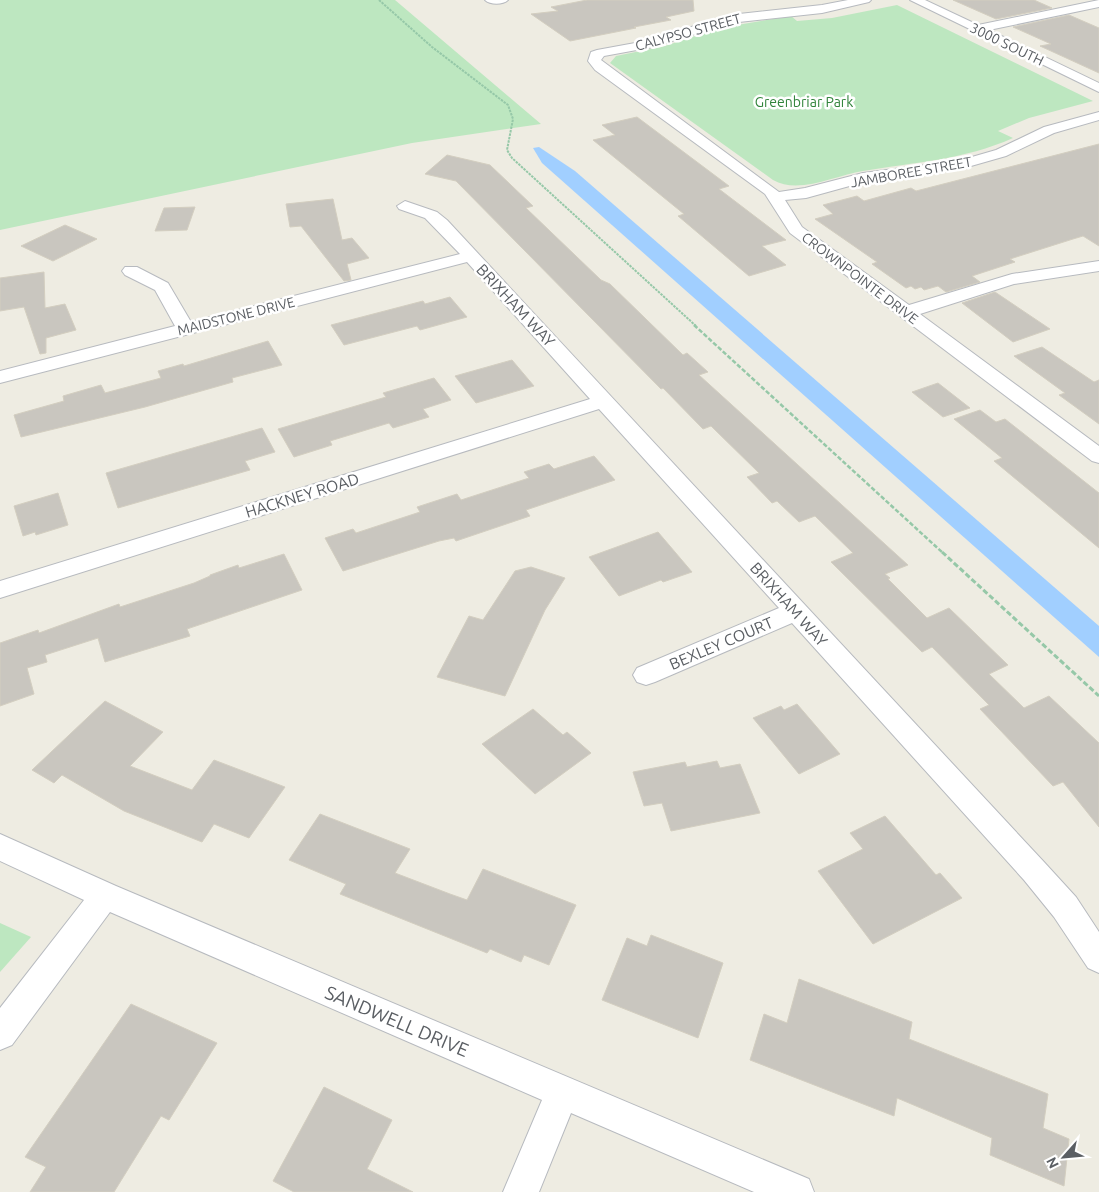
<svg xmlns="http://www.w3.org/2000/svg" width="1099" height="1192" font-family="Ubuntu,sans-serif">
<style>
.green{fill:#bde7c0}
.water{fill:#a1cfff}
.building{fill:#c9c6bf;stroke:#d3cec0}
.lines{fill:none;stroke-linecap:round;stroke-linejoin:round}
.minor-casing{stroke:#b7babf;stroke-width:2}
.path-far2{stroke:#96c8a8;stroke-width:2;stroke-dasharray:2.5 1;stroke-linecap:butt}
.path-far1{stroke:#96c8a8;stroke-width:2.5;stroke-dasharray:4.5 2;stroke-linecap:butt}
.path{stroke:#96c8a8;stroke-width:3;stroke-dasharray:5.5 2.5;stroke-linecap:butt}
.minor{fill:#fff;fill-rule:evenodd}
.labels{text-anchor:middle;stroke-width:5;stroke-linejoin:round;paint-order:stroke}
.far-street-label{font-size:14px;fill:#5a5e63;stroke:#fff}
.far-park-label{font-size:14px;fill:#31843b;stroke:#fff}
.street-label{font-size:16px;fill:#5a5e63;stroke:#fff}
.near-street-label{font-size:19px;fill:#5a5e63;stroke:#fff}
</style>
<rect width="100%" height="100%" fill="#eeece2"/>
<g class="green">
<path d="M0 0H395L541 124 412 143 0 230Z"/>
<path d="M897 5 1093 101 1029 118 998 131 1013 138C964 160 915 162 863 171 836 175 799 195 773 180L610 63 616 56 665 46 719 28 791 16 797 21 832 18Z"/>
<path d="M0 923 31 937 0 972Z"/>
</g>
<path class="water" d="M539 147 575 171 1099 626V657L542 163 533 148Z"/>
<g class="building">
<path d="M587 0H693L694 11 666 17 671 20 634 27 636 28 570 41 531 14 558 11 551 7Z"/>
<path d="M953 0H1034L1052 8 996 19Z"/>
<path d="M1069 15 1099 28V73L1040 46 1051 44 1013 27Z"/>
<path d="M637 117 729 186 719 189 786 240 762 246 786 265 749 276 678 216 684 214 593 140 615 135 602 125Z"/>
<path d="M1099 144V246L1083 236 1073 239 1010 259 1015 262 972 276 980 282 946 292 938 286 924 290 921 287 915 289 911 286 906 288 872 264 877 262 815 219 833 214 823 205 857 196 864 201 911 188 916 191Z"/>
<path d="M447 155 490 165 533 206 526 208 601 280 610 284 683 355 687 353 708 372 699 375 908 565 885 574 890 578 888 579 927 618 949 608 1008 665 989 674 1024 708 1049 696 1099 743V827L1063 782 1053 786 980 709 989 705 932 647 922 652 831 562 853 553 815 516 799 522 777 501 772 503 747 477 759 473 711 426 703 429 663 388 661 389 456 181 425 174Z"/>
<path d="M333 199 342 240 352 238 369 258 347 264 351 280 344 281 301 226 290 227 286 204Z"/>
<path d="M195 207 187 230 155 231 164 208Z"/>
<path d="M65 225 97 239 53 261 21 246Z"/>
<path d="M44 272 45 308 65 304 76 330 46 338V353L40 354 24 307 0 311V278Z"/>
<path d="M995 292 1050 329 1013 342 962 303Z"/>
<path d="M450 297 467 317 420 330 417 326 344 345 331 325 423 301 425 304Z"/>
<path d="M268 341 282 365 232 378 233 382 145 407 21 437 14 415 64 401 63 396 101 385 105 393 161 378 158 371 183 364 184 366Z"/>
<path d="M1042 347 1094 382 1099 380V424L1059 395 1065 393 1014 356Z"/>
<path d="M512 360 534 386 476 403 455 376Z"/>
<path d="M434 378 451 400 423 409 429 417 393 428 389 423 330 441 332 445 294 457 278 429 386 397 383 393Z"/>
<path d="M938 383 970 408 943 417 912 392Z"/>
<path d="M980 410 996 422 1005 419 1099 493V548L994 461 1002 458 954 419Z"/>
<path d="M262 428 275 452 245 461 250 470 118 508 106 473Z"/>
<path d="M594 456 615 480 526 510 530 516 456 541 454 538 439 541 343 571 325 538 353 529 356 533 420 512 417 507 457 494 461 500 529 478 524 472 549 464 554 469Z"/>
<path d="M58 493 68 525 36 535 35 532 23 536 14 506Z"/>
<path d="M658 532 692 572 663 582 661 580 619 596 589 557Z"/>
<path d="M284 554 302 590 187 629 190 636 105 662 98 638 45 655 47 662 27 668 34 694 0 706V643L38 630 39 633 119 604 120 607 194 583 210 576V575L238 565 239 568Z"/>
<path d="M531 567 565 578 545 610 505 696 437 677 469 616 483 620 515 571Z"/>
<path d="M105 701 163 732 130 766 192 790 214 760 285 787 249 838 214 824 202 842 124 811 62 775 54 783 32 770Z"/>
<path d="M797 704 840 754 799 774 753 718 781 706 784 710Z"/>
<path d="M533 709 563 735 567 732 591 753 535 794 482 744Z"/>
<path d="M717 761 720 768 740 764 760 813 671 831 662 803 644 806 633 772 685 762 687 767Z"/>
<path d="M320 814 410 849 395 873 450 894 467 900 483 869 576 905 549 965 524 955 521 962 490 949 487 953 340 894 346 884 289 860Z"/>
<path d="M885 816 936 875 940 873 962 898 873 944 818 871 863 849 850 833Z"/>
<path d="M651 935 723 963 698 1038 602 1000 627 938 647 946Z"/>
<path d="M799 979 912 1022 909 1039 1048 1094 1043 1128 1069 1139 1064 1186 990 1155 992 1138 897 1098 894 1116 750 1060 764 1014 787 1023Z"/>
<path d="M131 1004 217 1043 169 1120 161 1116 114 1192H30L46 1167 25 1157Z"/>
<path d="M324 1087 392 1120 367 1169 413 1192H294L273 1181Z"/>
</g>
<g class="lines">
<g class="minor-casing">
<g id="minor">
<path d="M485 0H508C503 5 490 5 485 0Z"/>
<path d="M848 0H871L869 2 822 13 730 23 653 47 604 56 601 60 779 192 805 188 863 173 958 161 996 150 1044 127 1099 112V120L1054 133 1006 156 964 168 864 182 806 198 785 200 802 227 909 305 1012 274 1099 261V271L1014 284 920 314 1099 446V463L1092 461 790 233 765 194 595 70 588 61 591 52 597 50 646 41 730 15 822 5Z"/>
<path d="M910 0H925L978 25 1099 0V7L989 30 1099 83V92Z"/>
<path d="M405 201 437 212 447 220 1044 862 1076 897 1099 932V973L1088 968 1054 917 1024 880 792 623 655 682 646 685 637 682 633 675 637 668 779 608 599 409 0 598V581L590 399 467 262 0 383V371L175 326 155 290 125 275 122 271 125 267H137L168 283 191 322 460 254 425 218 399 209 397 206Z"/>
<path d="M0 834 116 886 809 1179 814 1192H754L571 1113 539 1192H503L542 1100 110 912 12 1045 0 1050V1008L84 900 0 861Z"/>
</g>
</g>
<path class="path-far2" d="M379 0 432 47 508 105 513 119 507 150 512 158 696 326"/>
<path class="path-far1" d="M694 325 943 553"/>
<path class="path" d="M942 552 1099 696"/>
<use href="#minor" class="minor"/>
</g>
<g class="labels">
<g class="far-street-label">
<text transform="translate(688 32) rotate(-15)" y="5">CALYPSO STREET</text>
<text transform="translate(1007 44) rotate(26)" y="5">3000 SOUTH</text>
<text transform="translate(911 172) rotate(-10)" y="5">JAMBOREE STREET</text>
<text transform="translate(860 278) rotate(37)" y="5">CROWNPOINTE DRIVE</text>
<text transform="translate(236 316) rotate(-14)" y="5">MAIDSTONE DRIVE</text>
</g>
<g class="far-park-label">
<text x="804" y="107">Greenbriar Park</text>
</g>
<g class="street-label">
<text transform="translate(516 305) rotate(47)" y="6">BRIXHAM WAY</text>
<text transform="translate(302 495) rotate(-17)" y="6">HACKNEY ROAD</text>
<text transform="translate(789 604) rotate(48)" y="6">BRIXHAM WAY</text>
<text transform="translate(721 643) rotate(-23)" y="6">BEXLEY COURT</text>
</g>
<g class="near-street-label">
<text transform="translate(397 1021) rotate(23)" y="7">SANDWELL DRIVE</text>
</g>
</g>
<g transform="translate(1064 1157) rotate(243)" stroke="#ffffff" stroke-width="4" paint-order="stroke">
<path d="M0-4L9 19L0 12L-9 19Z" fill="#5a5e63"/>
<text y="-8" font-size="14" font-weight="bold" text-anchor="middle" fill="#5a5e63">N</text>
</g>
</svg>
